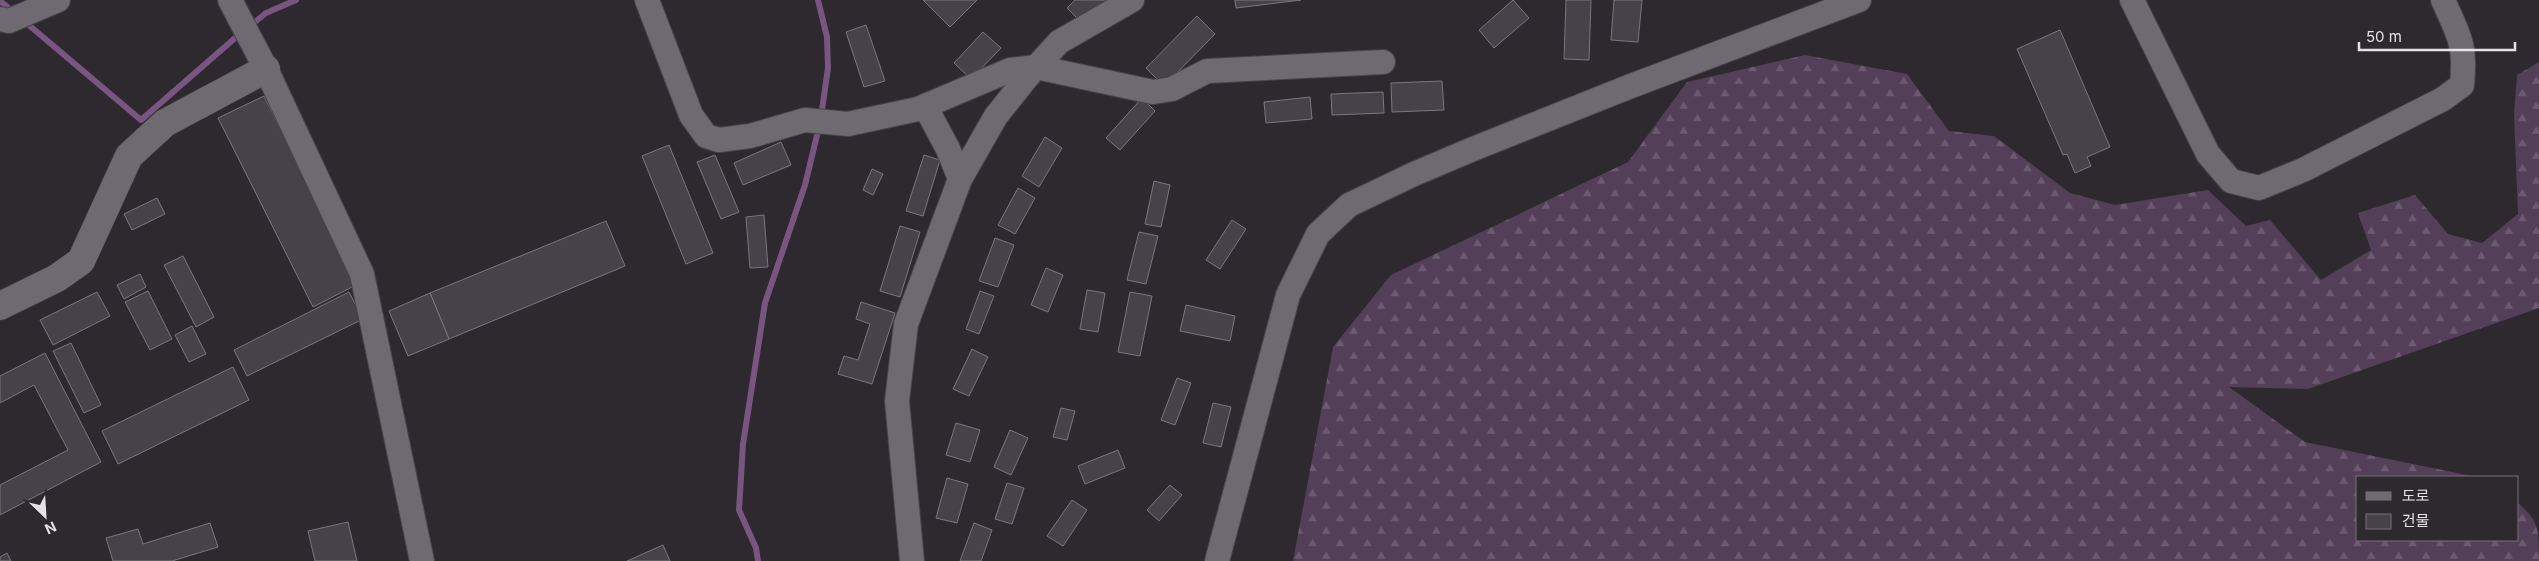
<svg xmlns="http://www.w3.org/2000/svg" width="2539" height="561" font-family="Inter,'Noto Sans KR',sans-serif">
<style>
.forest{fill:url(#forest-firs)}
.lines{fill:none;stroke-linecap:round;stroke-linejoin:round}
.stream{stroke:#785681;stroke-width:6}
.building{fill:#474149;stroke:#7c767e}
.minor-casing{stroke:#484349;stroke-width:26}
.tertiary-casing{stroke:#484349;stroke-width:29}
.minor{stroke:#6f6971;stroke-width:24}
.tertiary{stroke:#6f6971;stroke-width:28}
</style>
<defs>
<pattern id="forest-firs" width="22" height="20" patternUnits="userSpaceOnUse" patternTransform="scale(1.25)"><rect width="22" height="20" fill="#533f58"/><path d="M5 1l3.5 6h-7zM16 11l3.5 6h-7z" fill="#6c5a70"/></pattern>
</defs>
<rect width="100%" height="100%" fill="#2e282f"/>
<path class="forest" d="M1805 55 1907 74 1949 131 1994 136 2070 193 2115 205 2208 190 2246 226 2270 220 2321 280 2371 250 2358 213 2415 195 2448 234 2482 243 2518 214 2514 114 2517 75 2539 62V308L2308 389 2229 387 2305 442 2477 477H2358V540H2518V503C2539 521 2539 529 2539 561H1293L1333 347 1391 275 1628 162 1687 82Z"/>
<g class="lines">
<g class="stream">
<path d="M818 0 827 37 828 68 821 117"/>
<path d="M0 1 15 13"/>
<path d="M24 21 141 120 242 32"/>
<path d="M250 26 266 13 296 0"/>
<path d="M758 561 756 548 739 510 743 444 765 303 805 185 819 127"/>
</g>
</g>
<g class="building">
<path d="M923 0H977L950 27Z"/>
<path d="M1075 0H1107L1083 24 1067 8Z"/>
<path d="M1235 0H1301L1236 8Z"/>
<path d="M1513 0 1529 18 1494 48 1479 30Z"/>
<path d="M1566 0H1591L1589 60 1564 59Z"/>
<path d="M1614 0H1642L1638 42 1611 40Z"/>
<path d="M1197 16 1215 34 1164 86 1146 68Z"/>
<path d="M866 25 885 81 864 87 846 32Z"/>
<path d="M2060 30 2110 147 2087 157 2091 166 2075 173 2067 154 2063 155 2017 49Z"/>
<path d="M983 32 1001 48 971 79 954 63Z"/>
<path d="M1442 81 1444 110 1392 112 1391 83Z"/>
<path d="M1383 92 1384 113 1332 115 1331 94Z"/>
<path d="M264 96 358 284 313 307 218 118Z"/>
<path d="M1310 97 1312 119 1266 123 1264 102Z"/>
<path d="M1142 98 1155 111 1120 150 1106 138Z"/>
<path d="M1045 137 1062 148 1039 187 1022 176Z"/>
<path d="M781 142 791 165 743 185 734 163Z"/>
<path d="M669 145 713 253 686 264 642 156Z"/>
<path d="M715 155 739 212 721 219 697 162Z"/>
<path d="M924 155 940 160 923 216 906 211Z"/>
<path d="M872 169 883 174 873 195 863 190Z"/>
<path d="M1154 181 1170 185 1161 227 1145 224Z"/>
<path d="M1018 188 1035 198 1015 234 998 225Z"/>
<path d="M157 198 165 214 132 230 124 214Z"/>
<path d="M764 215 768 267 750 268 746 217Z"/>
<path d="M1232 220 1246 229 1220 269 1206 260Z"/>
<path d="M606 221 625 266 449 339 430 293Z"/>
<path d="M900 226 920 232 900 297 880 291Z"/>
<path d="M1139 232 1158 236 1146 284 1127 280Z"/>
<path d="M995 238 1014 245 998 287 979 281Z"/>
<path d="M183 256 214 317 196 327 164 265Z"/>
<path d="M1046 268 1063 275 1048 312 1031 305Z"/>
<path d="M140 274 146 287 124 299 117 285Z"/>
<path d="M1087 290 1105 293 1098 332 1080 329Z"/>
<path d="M148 291 172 339 150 350 125 302Z"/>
<path d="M980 291 994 296 979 334 966 329Z"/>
<path d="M97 292 110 316 53 345 40 320Z"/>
<path d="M349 292 363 319 247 376 234 350Z"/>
<path d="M1130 292 1152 296 1140 356 1118 352Z"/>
<path d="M430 293 449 339 408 356 389 311Z"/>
<path d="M861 302 895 313 872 384 838 374 844 356 858 360 870 324 856 319Z"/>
<path d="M1186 305 1235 316 1230 341 1180 331Z"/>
<path d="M192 326 206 354 189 362 175 335Z"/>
<path d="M71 343 101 405 84 413 53 351Z"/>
<path d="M972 349 988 357 969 396 953 389Z"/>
<path d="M45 353 101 462 0 515V485L68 450 34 385 0 403V376Z"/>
<path d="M233 367 249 400 118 464 102 431Z"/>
<path d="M1177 378 1191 383 1175 425 1161 420Z"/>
<path d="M1213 403 1231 407 1221 447 1203 443Z"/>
<path d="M1061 408 1075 411 1067 440 1053 437Z"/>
<path d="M956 423 980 430 970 462 946 455Z"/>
<path d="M1010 430 1028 438 1011 475 994 467Z"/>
<path d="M1118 450 1125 468 1085 484 1078 466Z"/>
<path d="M947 478 968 484 957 523 936 518Z"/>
<path d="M1007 483 1024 488 1012 524 995 519Z"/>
<path d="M1170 485 1182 495 1159 521 1147 510Z"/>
<path d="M1072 500 1087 510 1063 546 1047 536Z"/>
<path d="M348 522 357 561H315L308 531Z"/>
<path d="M210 523 218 547 172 561H113L106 538 138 529 143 544Z"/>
<path d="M974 523 992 530 981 561H960Z"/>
<path d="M663 545 670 561H627Z"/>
<path d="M7 553 11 561H0V557Z"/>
</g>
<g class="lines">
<g class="minor-casing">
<g id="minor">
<path d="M230 0 266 69 362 274 422 561"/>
<path d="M647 0 691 115 706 136 719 140 750 136 805 120 848 124 918 109 1010 70 1036 67 1153 92 1172 89 1207 71 1383 62"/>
<path d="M2132 0 2208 154 2231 181 2259 188 2303 170 2443 99 2462 85C2466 44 2459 36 2443 0"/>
<path d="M0 19 9 21 58 0"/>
<path d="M925 106 948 149 960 179"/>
<path d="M912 561 897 401 906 324 960 179 996 116 1028 76 1059 42 1132 0"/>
<path d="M1217 561 1288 295 1318 234 1349 205 1414 174 1473 149 1631 86 1859 0"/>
</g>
</g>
<g class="tertiary-casing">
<path id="tertiary" d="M0 306 57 278 81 261 129 156 165 123 266 69"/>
</g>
<use href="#minor" class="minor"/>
<use href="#tertiary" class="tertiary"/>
</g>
<rect x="2356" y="476" width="162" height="65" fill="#2e282f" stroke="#777278"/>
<rect x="2366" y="492" width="25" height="8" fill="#6f6971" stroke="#777278"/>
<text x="2402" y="501" font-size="15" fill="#e5e2e6">도로</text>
<rect x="2366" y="514" width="25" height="15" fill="#474149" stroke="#777278"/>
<text x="2402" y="526" font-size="15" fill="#e5e2e6">건물</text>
<g transform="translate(45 516) rotate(155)" stroke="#2e282f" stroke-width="4" paint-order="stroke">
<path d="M0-4L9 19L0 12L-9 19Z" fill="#e5e2e6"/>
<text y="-8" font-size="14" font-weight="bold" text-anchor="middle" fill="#e5e2e6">N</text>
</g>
<path d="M2359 42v8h156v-8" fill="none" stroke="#e5e2e6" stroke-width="2.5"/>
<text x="2366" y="42" font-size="15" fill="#e5e2e6" stroke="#2e282f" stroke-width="4" paint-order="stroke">50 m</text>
</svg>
